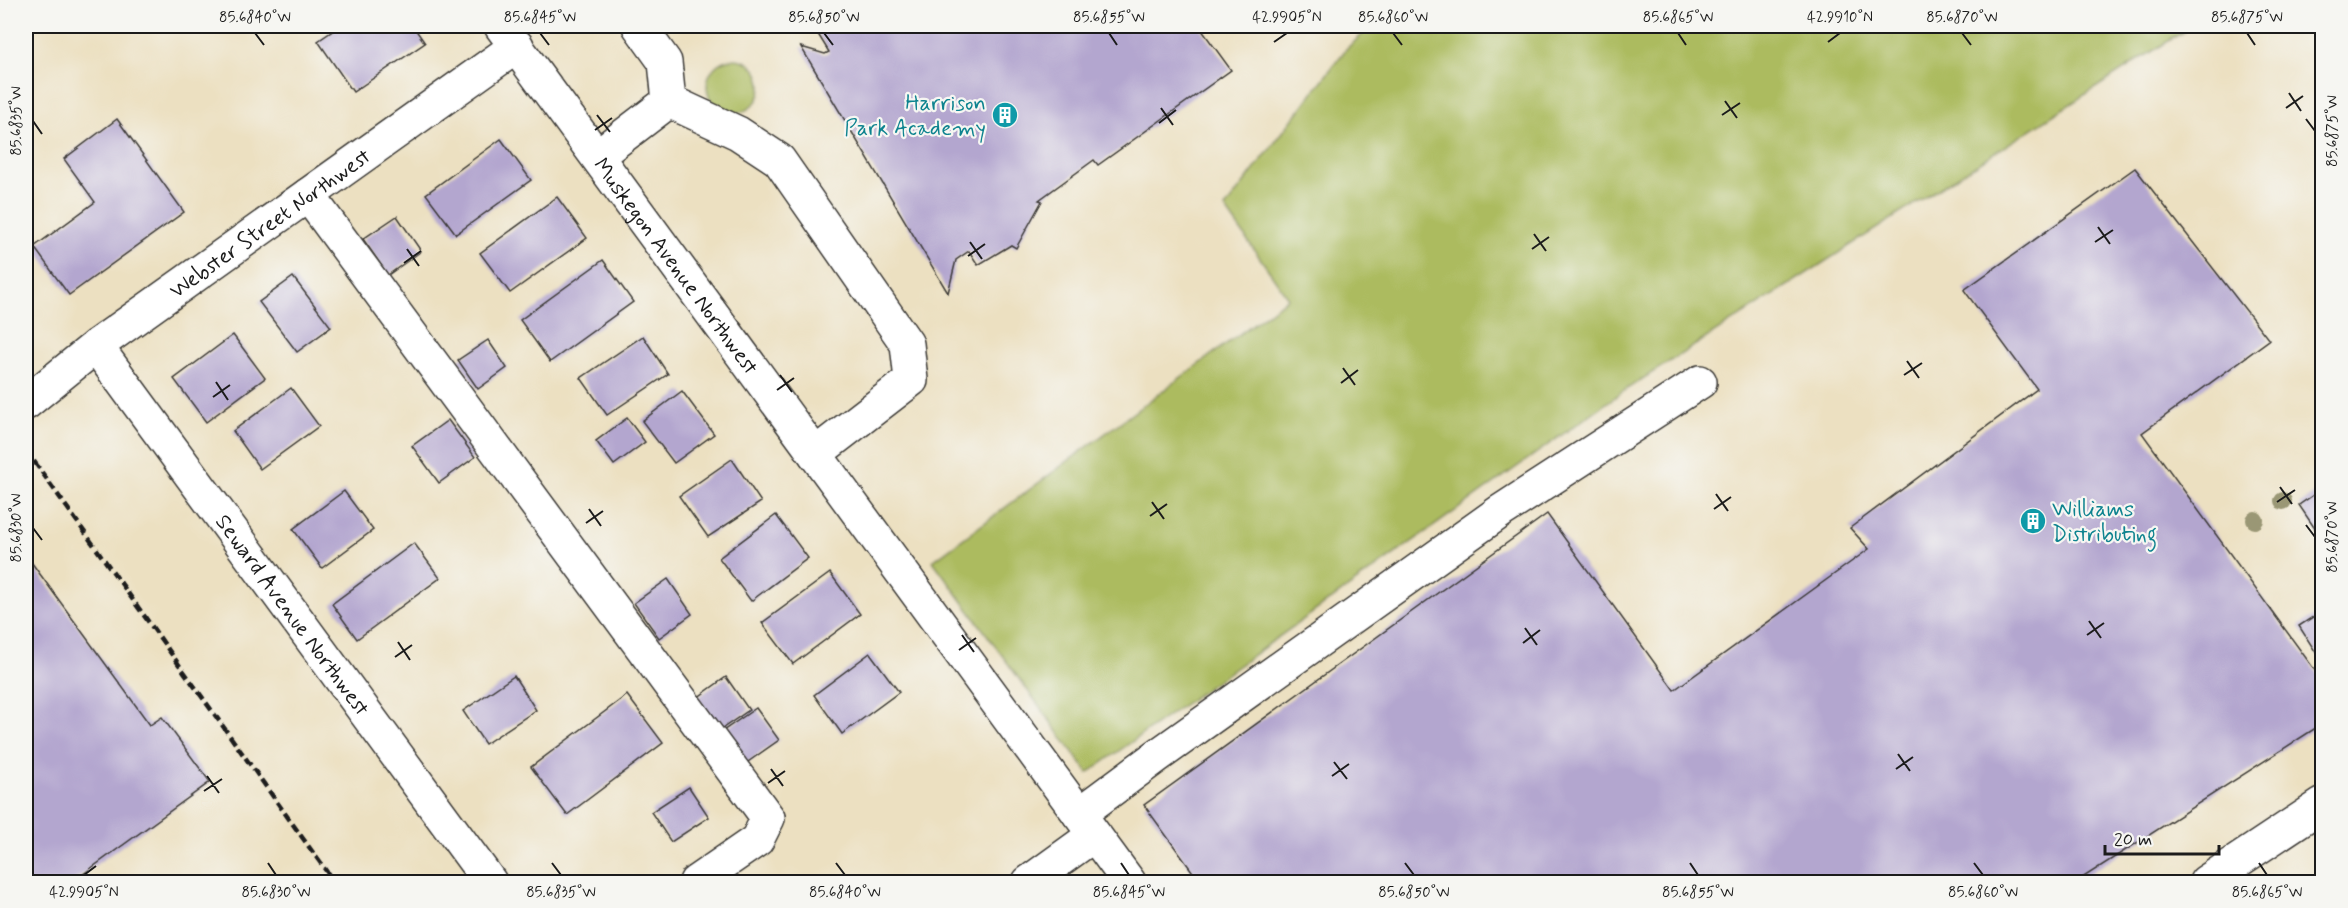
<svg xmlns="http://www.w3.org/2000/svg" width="2348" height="908" font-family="Mynerve,sans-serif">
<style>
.green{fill:#acbb5e;stroke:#646c3d;stroke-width:1.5}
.building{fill:#b3a6cf}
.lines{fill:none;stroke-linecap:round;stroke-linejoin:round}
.minor-casing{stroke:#3b3935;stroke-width:36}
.minor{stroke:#fff;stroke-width:33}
.rail{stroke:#1c1c1c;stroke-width:4.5;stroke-dasharray:9 4.5;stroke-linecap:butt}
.tree{fill:#9a9775}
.ticks{fill:none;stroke:#1c1c1c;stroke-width:2}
.labels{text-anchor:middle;stroke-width:4.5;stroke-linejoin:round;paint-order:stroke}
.culture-label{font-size:22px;fill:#0d838f;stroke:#f6f6f2;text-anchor:end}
.street-label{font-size:22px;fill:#1c1c1c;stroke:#f6f6f2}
.neatline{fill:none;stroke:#1c1c1c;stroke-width:2}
.ticks-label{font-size:15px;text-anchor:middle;fill:#1c1c1c}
</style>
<rect width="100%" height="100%" fill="#f6f6f2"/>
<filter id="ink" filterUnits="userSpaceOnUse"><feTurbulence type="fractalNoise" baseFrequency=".0167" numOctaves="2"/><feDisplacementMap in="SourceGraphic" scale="12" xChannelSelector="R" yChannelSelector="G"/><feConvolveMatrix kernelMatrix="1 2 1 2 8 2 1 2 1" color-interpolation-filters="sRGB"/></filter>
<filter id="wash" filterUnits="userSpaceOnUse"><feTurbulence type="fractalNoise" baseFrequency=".008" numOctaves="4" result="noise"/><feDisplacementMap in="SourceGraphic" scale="24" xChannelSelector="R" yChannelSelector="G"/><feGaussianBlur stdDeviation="1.35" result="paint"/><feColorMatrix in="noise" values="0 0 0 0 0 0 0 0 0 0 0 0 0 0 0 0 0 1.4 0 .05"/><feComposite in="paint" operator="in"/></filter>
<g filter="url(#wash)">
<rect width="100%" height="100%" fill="#ece0c1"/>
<g class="green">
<path d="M1372 26H2192L1622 392 1088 773 933 561 1288 298 1225 208 1346 49Z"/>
<circle cx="734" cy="86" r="27"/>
</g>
<g id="blocks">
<g class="building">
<path d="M340 26H413L425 43 353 92 318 41Z"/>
<path d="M813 26H1199L1231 70 1098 165 1094 160 1039 200 1042 201 1016 248 1011 245 978 265 969 251 956 260 948 293 801 47 825 54 829 52Z"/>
<path d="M117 119 184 212 69 295 34 247 95 202 64 159Z"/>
<path d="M501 139 531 180 456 234 426 194Z"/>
<path d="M2135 168 2269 340 2142 433 2322 680V724L2076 882H1200L1144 805 1547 514 1674 690 1869 549 1850 528 2037 389 1964 290Z"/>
<path d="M557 197 587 238 510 293 480 253Z"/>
<path d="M397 216 421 251 388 275 363 239Z"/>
<path d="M603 260 633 302 550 362 520 320Z"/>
<path d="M293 277 331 327 297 352 259 302Z"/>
<path d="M233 335 265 378 206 422 174 379Z"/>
<path d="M643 336 668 374 607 415 581 378Z"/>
<path d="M488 340 507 368 478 389 458 360Z"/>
<path d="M291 388 319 426 260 469 233 431Z"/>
<path d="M682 391 714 434 674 463 642 421Z"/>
<path d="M627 418 645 442 614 465 596 441Z"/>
<path d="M448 420 475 457 439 483 412 446Z"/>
<path d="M732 459 761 502 708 537 679 496Z"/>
<path d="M2322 489V534L2320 536 2299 505Z"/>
<path d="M344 491 373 530 322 568 293 529Z"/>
<path d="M776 515 808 558 751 601 719 558Z"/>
<path d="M414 543 440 578 357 639 332 604Z"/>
<path d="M26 555 150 725 162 717 210 782 72 882H26V814L28 812 26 809Z"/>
<path d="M830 573 860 614 793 664 762 623Z"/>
<path d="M668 579 692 614 659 638 634 603Z"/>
<path d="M2322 611V662L2299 626Z"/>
<path d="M870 653 899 692 842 734 814 695Z"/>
<path d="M514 676 536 710 485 744 463 711Z"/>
<path d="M726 677 749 710 720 730 697 698Z"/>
<path d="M627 695 663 743 567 815 531 767Z"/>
<path d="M756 708 779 740 745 764 723 731Z"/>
<path d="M689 787 709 817 671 842 651 812Z"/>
</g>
</g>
</g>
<g filter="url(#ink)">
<use href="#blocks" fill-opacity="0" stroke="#3b3935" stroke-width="1.5"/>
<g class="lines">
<g class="minor-casing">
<g id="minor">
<path id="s1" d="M501 26 1129 882"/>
<path d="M669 101 738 133 779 160 907 344 911 380 815 454"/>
<path d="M597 156 669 101 665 62 639 26"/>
<path d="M308 195 768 818 757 840 696 882"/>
<path id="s2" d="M96 346 490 882"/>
<path id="s3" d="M26 403 96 346 517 46"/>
<path d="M1079 814 1157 756 1501 511 1700 382"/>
<path d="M1029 882 1094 835"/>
<path d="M2206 882 2322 805"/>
</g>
</g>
<use href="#minor" class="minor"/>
<path class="rail" d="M26 450 334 882"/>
</g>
<g class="tree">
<circle cx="2283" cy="501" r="9"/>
<circle cx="2255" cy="520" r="9"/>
</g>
</g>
<path class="ticks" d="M255 33 264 45M540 33 549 45M824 33 833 45M1109 33 1117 45M1393 33 1402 45M1678 33 1686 45M1962 33 1971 45M2247 33 2255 45M1274 42 1287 33M1828 42 1840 33M2289 93 2301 111M1725 101 1737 118M1161 108 1173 125M2286 108 2303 96M597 115 610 132M1722 115 1740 103M2306 119 2315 131M33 121 42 134M1159 123 1176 110M595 130 612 118M2098 227 2110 244M1534 234 1546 251M970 242 982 259M2095 242 2113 230M407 249 419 266M1532 249 1549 237M968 256 985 244M404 263 421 251M1907 361 1919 378M1343 368 1355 385M780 375 792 392M1904 375 1922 363M216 382 228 400M1341 383 1358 370M777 390 794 378M213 397 230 385M2280 487 2292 504M1716 494 1728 511M1152 502 1164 519M2277 502 2295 490M589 509 601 526M1714 509 1731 497M1150 516 1167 504M586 523 603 511M2306 525 2315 537M33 528 42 540M2089 621 2101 638M1525 628 1537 645M962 635 974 652M2087 635 2104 623M398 642 410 660M1523 643 1540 630M959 650 976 638M395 657 412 645M1898 754 1910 771M1334 762 1347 779M771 769 783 786M1896 769 1913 757M207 776 219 793M1332 776 1349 764M768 783 785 771M204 791 222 779M268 863 276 875M552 863 561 875M836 863 845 875M1121 863 1129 875M1405 863 1414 875M1690 863 1698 875M1974 863 1983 875M2259 863 2267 875M84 875 96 866"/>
<defs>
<g id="building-disc" transform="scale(1.35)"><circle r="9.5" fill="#0f9aa8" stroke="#f6f6f2"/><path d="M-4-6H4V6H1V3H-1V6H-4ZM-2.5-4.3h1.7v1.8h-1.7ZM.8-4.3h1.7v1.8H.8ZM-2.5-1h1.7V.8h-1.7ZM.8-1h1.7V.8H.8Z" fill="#fff"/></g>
</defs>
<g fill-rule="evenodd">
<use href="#building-disc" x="1005" y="115"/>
<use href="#building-disc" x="2033" y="521"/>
</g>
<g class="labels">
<g class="culture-label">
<text x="986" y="110">Harrison<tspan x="986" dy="25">Park Academy</tspan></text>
<text x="2052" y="516" text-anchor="start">Williams<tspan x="2052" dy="25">Distributing</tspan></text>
</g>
<g class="street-label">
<text dy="8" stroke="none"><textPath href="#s3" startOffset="303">Webster Street Northwest</textPath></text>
<text dy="8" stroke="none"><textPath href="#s1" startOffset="297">Muskegon Avenue Northwest</textPath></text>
<text dy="8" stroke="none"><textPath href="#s2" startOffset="333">Seward Avenue Northwest</textPath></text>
</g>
</g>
<rect width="2348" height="908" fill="none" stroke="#f6f6f2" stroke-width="66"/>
<path d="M2105 845v9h114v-9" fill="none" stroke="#1c1c1c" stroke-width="3"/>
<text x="2114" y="845" font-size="18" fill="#1c1c1c" stroke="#f6f6f2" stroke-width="4.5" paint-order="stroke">20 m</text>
<rect x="33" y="33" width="2282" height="842" class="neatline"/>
<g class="ticks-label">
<text x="255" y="22">85.6840°W</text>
<text x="540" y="22">85.6845°W</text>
<text x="824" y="22">85.6850°W</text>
<text x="1109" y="22">85.6855°W</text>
<text x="1287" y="22">42.9905°N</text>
<text x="1393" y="22">85.6860°W</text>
<text x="1678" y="22">85.6865°W</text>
<text x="1840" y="22">42.9910°N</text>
<text x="1962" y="22">85.6870°W</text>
<text x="2247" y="22">85.6875°W</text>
<text transform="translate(16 121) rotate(-90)" y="5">85.6835°W</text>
<text transform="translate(2332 131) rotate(-90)" y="5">85.6875°W</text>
<text transform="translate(16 528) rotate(-90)" y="5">85.6830°W</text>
<text transform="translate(2332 537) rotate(-90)" y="5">85.6870°W</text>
<text x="84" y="897">42.9905°N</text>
<text x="276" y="897">85.6830°W</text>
<text x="561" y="897">85.6835°W</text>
<text x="845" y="897">85.6840°W</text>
<text x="1129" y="897">85.6845°W</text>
<text x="1414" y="897">85.6850°W</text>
<text x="1698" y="897">85.6855°W</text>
<text x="1983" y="897">85.6860°W</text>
<text x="2267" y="897">85.6865°W</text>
</g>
</svg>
